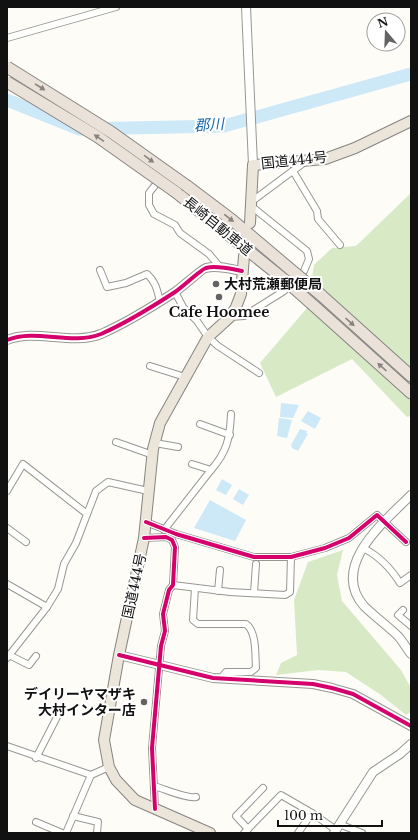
<svg xmlns="http://www.w3.org/2000/svg" width="418" height="840" font-family="'Libre Baskerville','Noto Sans JP',serif">
<style>
.forest{fill:#d8eac5}
.water{fill:#cde8f7}
.lines{fill:none;stroke-linecap:round;stroke-linejoin:round}
.river{stroke:#cde8f7;stroke-width:13}
.minor-casing{stroke:#979795;stroke-width:8}
.tertiary-casing{stroke:#979795;stroke-width:10}
.trunk-casing{stroke:#858482;stroke-width:12}
.motorway-casing{stroke:#858482;stroke-width:13}
.minor{stroke:#fffffe;stroke-width:6}
.tertiary{stroke:#fffffe;stroke-width:8}
.trunk{stroke:#ece5da;stroke-width:10}
.motorway{stroke:#eae1d8;stroke-width:11}
.motorway-bridge-casing{stroke:#858482;stroke-width:13;stroke-linecap:butt}
.motorway-bridge{stroke:#eae1d8;stroke-width:11}
.cycleway-casing{stroke:#fff;stroke-width:6}
.cycleway{stroke:#d6006c;stroke-width:4}
.oneway{fill:#88837e}
.poi-dot{fill:#646362;stroke:#fff;stroke-width:1.5}
.labels{text-anchor:middle;stroke-width:4;stroke-linejoin:round;paint-order:stroke}
.street-label{font-size:14px;fill:#111;stroke:#fff}
.poi-label{font-size:14px;font-weight:bold;fill:#111;stroke:#fff;text-anchor:start}
.water-label{font-size:15px;font-style:italic;fill:#1768a6;stroke:#fff}
</style>
<rect width="100%" height="100%" fill="#fdfcf7"/>
<g class="forest">
<path d="M411 193V416L407 417 352 359 276 397 260 363 307 308 314 265 332 248 356 246Z"/>
<path d="M343 550 337 575 342 601 401 670 411 688V712L406 715 381 695 346 672 318 670 276 675 281 663 297 655 294 600 308 562Z"/>
</g>
<g class="water">
<path d="M281 403 299 405 293 418 280 417Z"/>
<path d="M308 411 321 418 315 429 301 421Z"/>
<path d="M279 418 292 420 287 438 277 436Z"/>
<path d="M300 429 307 431 306 433 308 434 298 451 292 448 291 445Z"/>
<path d="M222 479 232 485 226 495 216 490Z"/>
<path d="M239 489 249 495 243 505 233 499Z"/>
<path d="M210 500 246 520 235 541 194 528Z"/>
</g>
<g class="lines">
<path class="river" d="M7 100 79 129 224 126 411 74"/>
<g class="minor-casing">
<g id="minor">
<path d="M7 38 116 7"/>
<path d="M293 171 317 211 318 219 340 245"/>
<path d="M160 179 149 193V205L154 214 175 225 180 233 209 254 220 267"/>
<path d="M251 202 306 161"/>
<path d="M100 270 107 287 126 283 147 274C156 282 157 290 160 301"/>
<path d="M175 292 183 307 197 321 208 337 218 346 259 373"/>
<path d="M230 317 244 316 284 291 304 271 309 259 307 251 251 206"/>
<path d="M150 366 185 377"/>
<path d="M200 424 230 435"/>
<path d="M116 442 153 455"/>
<path d="M155 443 178 447"/>
<path d="M192 464 211 470C227 452 230 438 231 414"/>
<path d="M7 491 23 464 87 514"/>
<path d="M146 522 176 534 254 557H291L325 548 349 538 377 515 406 542"/>
<path d="M7 528 26 542"/>
<path d="M164 530 211 470"/>
<path d="M144 538 166 537 172 540 175 547 173 585 169 590 163 614 165 631 161 646 152 748 155 809"/>
<path d="M363 548C379 556 390 567 400 583L411 575"/>
<path d="M7 584 47 607"/>
<path d="M173 585 230 592 285 595 290 592 291 557"/>
<path d="M195 588 193 620 198 624H246C257 632 255 656 256 668L251 672H226L220 679"/>
<path d="M218 591 220 570"/>
<path d="M254 593 256 564"/>
<path d="M403 610 398 615 411 626"/>
<path d="M9 655 29 665 36 656"/>
<path d="M7 658 47 607 58 589 64 564 76 543 96 491 108 482 148 491"/>
<path d="M7 746 91 775 109 767"/>
<path d="M36 758 57 717"/>
<path d="M154 786C165 789 187 799 196 797"/>
<path d="M73 816 98 822 97 833"/>
<path d="M36 822 62 833"/>
<path d="M339 824 362 833"/>
<path d="M248 829 236 816 263 788"/>
<path d="M66 833 91 775"/>
<path d="M244 833 281 795 312 813"/>
<path d="M298 833 312 813 336 830"/>
</g>
</g>
<g class="tertiary-casing">
<g id="tertiary">
<path d="M246 7 253 165"/>
<path d="M7 340C36 328 71 346 101 334 126 323 152 307 175 292 181 288 203 268 206 268 217 265 231 269 242 271"/>
<path d="M411 495C385 521 329 566 364 606 375 617 388 626 399 637 403 642 407 649 411 654"/>
<path d="M119 655 213 678 313 684 332 688 353 694 411 726"/>
<path d="M334 833 373 772 400 754 411 744"/>
</g>
</g>
<g class="trunk-casing">
<g id="trunk">
<path d="M250 223 253 165 325 159 355 148 411 121"/>
<path d="M210 833 135 800 116 780 109 767 104 740 119 655 144 538 153 449 160 423 208 337 230 317 236 307 241 294 244 256"/>
</g>
</g>
<g class="motorway-casing">
<g id="motorway">
<path d="M187 186 232 220 296 274"/>
<path d="M177 193 287 282"/>
<path d="M321 295 411 376"/>
<path d="M313 305 411 393"/>
</g>
</g>
<use href="#minor" class="minor"/>
<use href="#tertiary" class="tertiary"/>
<use href="#trunk" class="trunk"/>
<use href="#motorway" class="motorway"/>
<g class="motorway-bridge-casing">
<g id="motorway-bridge">
<path d="M7 67 111 132 187 186"/>
<path d="M7 82 98 137 177 193"/>
<path d="M296 274 321 295"/>
<path d="M287 282 313 305"/>
</g>
</g>
<use href="#motorway-bridge" class="motorway-bridge"/>
<g class="cycleway-casing">
<g id="cycleway">
<path d="M7 340C36 328 71 346 101 334 126 323 152 307 175 292 181 288 203 268 206 268 217 265 231 269 242 271"/>
<path d="M146 522 176 534 254 557H291L325 548 349 538 377 515 406 542"/>
<path d="M144 538 166 537 172 540 175 547 173 585 169 590 163 614 165 631 161 646 152 748 155 809"/>
<path d="M119 655 213 678 313 684 332 688 353 694 411 726"/>
</g>
</g>
<use href="#cycleway" class="cycleway"/>
</g>
<defs><path id="oneway-solid" d="M-6-.8H1V-3.2L6.5 0L1 3.2V.8H-6Z"/></defs>
<g class="oneway">
<use href="#oneway-solid" transform="translate(40 87) rotate(32)"/>
<use href="#oneway-solid" transform="translate(99 138) rotate(-146)"/>
<use href="#oneway-solid" transform="translate(149 159) rotate(36)"/>
<use href="#oneway-solid" transform="translate(229 218) rotate(38)"/>
<use href="#oneway-solid" transform="translate(350 322) rotate(42)"/>
<use href="#oneway-solid" transform="translate(382 367) rotate(-138)"/>
</g>
<g class="poi-dot">
<circle cx="216" cy="284" r="4"/>
<circle cx="219" cy="297" r="4"/>
<circle cx="144" cy="702" r="4"/>
</g>
<g class="labels">
<g class="street-label">
<text transform="translate(294 160) rotate(-6)" y="5">国道444号</text>
<text transform="translate(218 226) rotate(39)" y="5">長崎自動車道</text>
<text transform="translate(134 586) rotate(-78)" y="5">国道444号</text>
</g>
<g class="poi-label">
<text x="224" y="289">大村荒瀬郵便局</text>
<text x="219" y="317" text-anchor="middle">Cafe Hoomee</text>
<text x="136" y="699" text-anchor="end">デイリーヤマザキ<tspan x="136" dy="16">大村インター店</tspan></text>
</g>
<g class="water-label">
<text transform="translate(209 125) rotate(-4)" y="5">郡川</text>
</g>
</g>
<rect width="418" height="840" fill="none" stroke="#111111" stroke-width="16"/>
<g transform="translate(386 32) rotate(341)"><circle r="19" fill="#ffffff" stroke="#a0a0a0"/>
<path d="M0-3L7 15L0 10L-7 15Z" fill="#646362"/>
<text y="-6" font-size="11" font-weight="bold" text-anchor="middle" fill="#111111">N</text>
</g>
<path d="M278 820v6h104v-6" fill="none" stroke="#111111" stroke-width="2"/>
<text x="284" y="820" font-size="12" fill="#111111" stroke="#ffffff" stroke-width="3" paint-order="stroke">100 m</text>
</svg>
